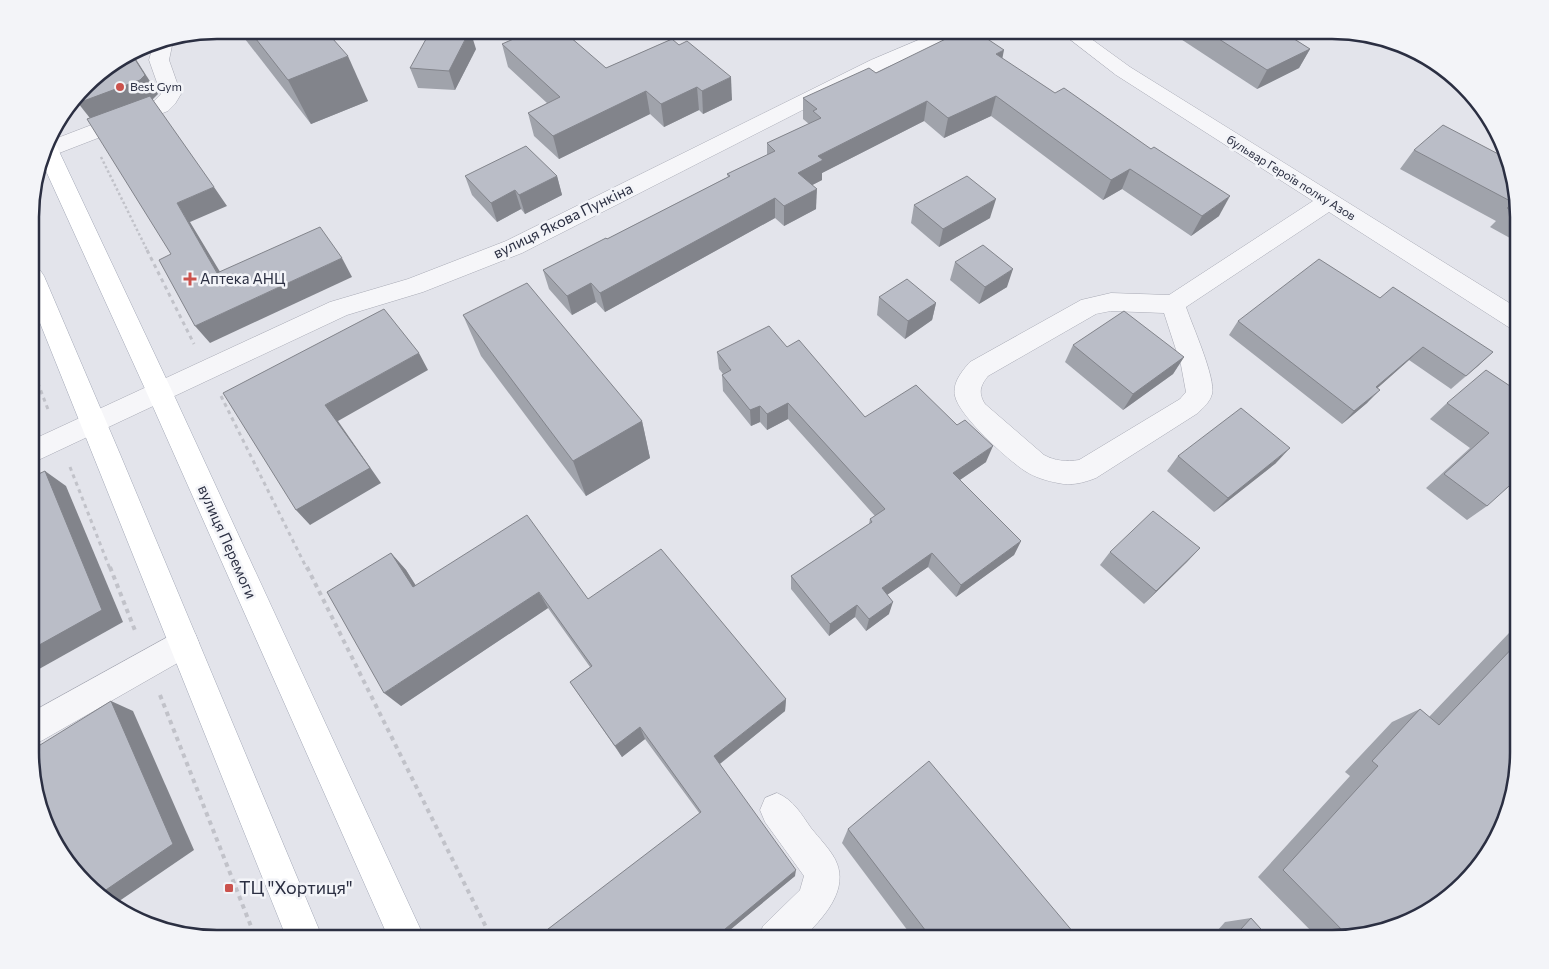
<svg xmlns="http://www.w3.org/2000/svg" width="1549" height="969" font-family="Commissioner,sans-serif">
<style>
.lines{fill:none;stroke-linecap:round;stroke-linejoin:round}
.minor-casing{stroke:#a8aab5;stroke-width:1}
.major-casing{stroke:#a2a7b6;stroke-width:1}
.path-far2{stroke:#c1c2c9;stroke-width:2.5;stroke-dasharray:2.5 2.5;stroke-linecap:butt}
.path-far1{stroke:#c1c2c9;stroke-width:3;stroke-dasharray:4 4;stroke-linecap:butt}
.path{stroke:#c1c2c9;stroke-width:4;stroke-dasharray:4.5 4.5;stroke-linecap:butt}
.minor{fill:#f6f6f9;fill-rule:evenodd}
.major{fill:#fff;fill-rule:evenodd}
.wall{fill:#a0a3ab}
.shaded-wall{fill:#82848b}
.building{fill:#babdc7;stroke:#82848b}
.poi-dot{fill:#cb524d;stroke:#f3f4f8;stroke-width:2}
.labels{text-anchor:middle;stroke-width:5;stroke-linejoin:round;paint-order:stroke}
.far-poi-label{font-size:12px;fill:#2b2f42;stroke:#f3f4f8;text-anchor:start}
.far-street-label{font-size:12px;fill:#2b2f42;stroke:#f3f4f8}
.street-label{font-size:15px;fill:#2b2f42;stroke:#f3f4f8}
.poi-label{font-size:15px;fill:#2b2f42;stroke:#f3f4f8;text-anchor:start}
.near-poi-label{font-size:18px;fill:#2b2f42;stroke:#f3f4f8;text-anchor:start}
.rim{fill:none;stroke:#2b2f42;stroke-width:2.5}
</style>
<rect width="100%" height="100%" fill="#e3e4eb"/>
<g class="lines">
<g class="minor-casing">
<g id="minor">
<path d="M488 30H568L566 34 542 39 497 36 490 34Z"/>
<path d="M942 30H967L965 34 885 68 522 253 423 292 347 315 32 463V440L330 302 408 279 506 241 871 60Z"/>
<path d="M1058 30H1079L1130 67 1519 309V330L1510 328 1329 212 1186 307C1192 325 1216 378 1212 394 1210 402 1203 408 1198 413L1096 478C1083 483 1071 486 1058 483 1047 481 1034 477 1025 471 1008 460 959 416 955 396 952 383 962 371 970 362L1081 300 1111 293 1169 295 1313 201 1116 75ZM1111 311 1164 313 1181 365 1186 392 1180 399 1079 460C1066 462 1055 461 1044 455L985 404C978 393 980 386 988 376L1096 314Z"/>
<path d="M172 39 173 41 169 60 181 94 175 104 168 111 54 155 43 156 47 142 154 101 161 94 149 60 154 42Z"/>
<path d="M184 628 195 633 199 643 195 653 43 740 32 745V712Z"/>
<path d="M777 793C794 800 801 814 811 828 819 838 829 848 835 859 851 890 822 919 802 939H758L763 926 800 890 804 876 765 822 760 810 765 798Z"/>
</g>
</g>
<g class="major-casing">
<g id="major">
<path d="M47 141 53 142 57 147 172 391 425 939H389L146 391 41 160Z"/>
<path d="M32 267 40 270 44 276 120 454 323 939H287L32 303Z"/>
</g>
</g>
<path class="path-far2" d="M101 157 148 252"/>
<g class="path-far1">
<path d="M147 250 194 344"/>
<path d="M32 368 49 412"/>
<path d="M221 396 307 569"/>
<path d="M70 467 110 569"/>
</g>
<g class="path">
<path d="M110 567 136 633"/>
<path d="M307 567 492 939"/>
<path d="M160 695 256 939"/>
</g>
<use href="#minor" class="minor"/>
<use href="#major" class="major"/>
</g>
<g class="wall">
<path d="M238 30H325L368 101 311 124Z"/>
<path d="M1167 30H1280L1310 49 1299 68 1257 89Z"/>
<path d="M672 39 732 100 703 114 699 110 664 127 650 114 559 159 534 136 528 113 547 103 508 67 502 44 606 68Z"/>
<path d="M476 49 455 90 418 88 410 68Z"/>
<path d="M1002 59 1219 216 1191 236 1122 189 1103 200 991 116 944 138 924 121 822 173V180L812 185 816 209 784 226 775 218 605 312 596 302 572 315 549 289 543 270 607 239 728 177 727 174 767 155V143L809 124 803 119V98L876 73Z"/>
<path d="M1414 150 1519 205V243L1490 227 1496 221 1400 169Z"/>
<path d="M465 176H557L562 195 525 214 521 209 497 222 472 195Z"/>
<path d="M914 205 990 218 939 247 911 223Z"/>
<path d="M955 262 1007 287 979 304 950 280Z"/>
<path d="M879 297 936 303 932 320 905 339 877 315Z"/>
<path d="M1380 298 1493 352 1451 389 1409 360 1377 388 1367 403 1342 424 1229 335 1238 321Z"/>
<path d="M463 315 642 421 650 458 586 496 481 356Z"/>
<path d="M1073 345 1184 357 1173 374 1123 410 1065 362Z"/>
<path d="M787 347 865 417 986 462 960 480 1021 541 1014 555 956 597 928 567 887 595 889 614 866 631 855 617 829 636 791 589V576L869 524 870 519 875 516 788 419 767 430 760 422 751 426 723 391 722 375 723 374 719 369 717 352Z"/>
<path d="M1519 392 1487 506 1467 520 1426 488 1470 448 1430 419 1447 403Z"/>
<path d="M1178 456 1276 463 1214 512 1167 471Z"/>
<path d="M1200 548 1144 604 1100 565 1110 552Z"/>
<path d="M391 553 406 570 415 585 588 599 786 699 785 711 720 764 795 876 719 939H535L700 814 645 739 622 757 570 682 590 667 548 608 401 706Z"/>
<path d="M1519 628V764L1425 914 1344 939H1319L1258 877 1350 776 1345 772 1392 722 1420 709 1429 717 1509 633Z"/>
<path d="M848 829 1079 939H914L842 843Z"/>
<path d="M1251 918 1270 939H1210L1225 922Z"/>
</g>
<g class="shaded-wall">
<path d="M470 30 476 49 455 90 449 71Z"/>
<path d="M1310 49 1299 68 1257 89 1267 70Z"/>
<path d="M1004 50 1000 70 996 54Z"/>
<path d="M132 53 158 94 153 99 93 122 78 103Z"/>
<path d="M348 56 368 101 311 124 288 80Z"/>
<path d="M731 77 732 100 703 114 702 91Z"/>
<path d="M697 87 699 110 664 127 661 104Z"/>
<path d="M646 91 650 114 559 159 553 136Z"/>
<path d="M996 96 991 116 944 138 948 118Z"/>
<path d="M927 101 924 121 822 173V180L797 193 798 173 818 156Z"/>
<path d="M1130 169 1122 189 1103 200 1111 180Z"/>
<path d="M557 176 562 195 525 214 519 195Z"/>
<path d="M214 187 227 206 190 222 231 290 217 273 177 203Z"/>
<path d="M817 189 816 209 784 226V206Z"/>
<path d="M515 190 521 209 497 222 491 203Z"/>
<path d="M1230 196 1219 216 1191 236 1202 216Z"/>
<path d="M775 198V218L605 312 600 293Z"/>
<path d="M996 199 990 218 939 247 943 229Z"/>
<path d="M342 258 352 277 210 343 195 326Z"/>
<path d="M1013 269 1007 287 979 304 985 287Z"/>
<path d="M591 283 596 302 572 315 567 296Z"/>
<path d="M936 303 932 320 905 339 908 321Z"/>
<path d="M1423 347 1409 360 1363 401 1376 387Z"/>
<path d="M1493 352 1478 366 1451 389 1466 376Z"/>
<path d="M419 353 428 370 338 421 381 483 310 525 296 510 325 405Z"/>
<path d="M1184 357 1173 374 1123 410 1133 394Z"/>
<path d="M1380 390 1367 403 1342 424 1354 411Z"/>
<path d="M788 403V419L767 430V414Z"/>
<path d="M760 406V422L751 426 750 410Z"/>
<path d="M642 421 650 458 586 496 573 461Z"/>
<path d="M993 446 986 462 948 488 953 473Z"/>
<path d="M1290 448 1276 463 1214 512 1228 498Z"/>
<path d="M45 471 66 486 123 622 32 673V649Z"/>
<path d="M1021 541 1014 555 956 597 961 585Z"/>
<path d="M1200 548 1187 562 1144 604 1156 591Z"/>
<path d="M391 553 406 570 427 603 413 587Z"/>
<path d="M932 553 928 567 878 601 882 588Z"/>
<path d="M539 592 548 608 401 706 384 693Z"/>
<path d="M893 602 889 614 866 631 869 619Z"/>
<path d="M857 605 855 617 829 636 830 624Z"/>
<path d="M786 699 785 711 717 766 714 756Z"/>
<path d="M111 701 133 711 194 850 112 906 100 894Z"/>
<path d="M640 727 645 739 622 757 615 746Z"/>
<path d="M796 870 795 876 719 939H713Z"/>
</g>
<g class="building">
<path d="M249 30H325L348 56 288 80Z"/>
<path d="M431 30H470L449 71 410 68Z"/>
<path d="M534 30H562L606 68 672 39 679 45 687 41 731 77 702 91 697 87 661 104 646 91 553 136 528 113 560 97 502 44Z"/>
<path d="M964 30H974L1004 50 996 54 1055 93 1064 88 1151 149 1154 147 1230 196 1202 216 1130 169 1111 180 996 96 948 118 927 101 818 156 823 160 798 173 817 189 784 206 775 198 600 293 591 283 567 296 543 270 606 238 607 239 730 176 727 174 775 151 767 143 821 118 813 111 817 109 803 98 869 68 876 73Z"/>
<path d="M1205 30H1280L1310 49 1267 70Z"/>
<path d="M131 53 145 75 140 80 78 103 76 100 94 77Z"/>
<path d="M150 96 214 187 177 203 217 273 320 227 342 258 195 326 159 260 171 254 87 119Z"/>
<path d="M1443 125 1504 157 1519 205V215L1507 208 1514 203 1414 150Z"/>
<path d="M526 146 557 176 519 195 515 190 491 203 465 176Z"/>
<path d="M967 176 996 199 943 229 914 205Z"/>
<path d="M983 245 1013 269 985 287 955 262Z"/>
<path d="M1319 259 1380 298 1393 287 1493 352 1466 376 1423 347 1376 387 1380 390 1354 411 1238 321Z"/>
<path d="M907 279 936 303 908 321 879 297Z"/>
<path d="M527 283 642 421 573 461 463 315Z"/>
<path d="M384 309 419 353 325 405 370 468 296 510 223 393Z"/>
<path d="M1124 311 1184 357 1133 394 1073 345Z"/>
<path d="M769 326 787 347 799 340 865 417 916 385 957 425 965 420 993 446 953 473 1021 541 961 585 932 553 882 588 893 602 869 619 857 605 830 624 791 576 872 522 870 519 885 509 788 403 767 414 760 406 750 410 722 375 731 370 717 352Z"/>
<path d="M1486 370 1519 392V477L1487 506 1444 474 1489 433 1447 403Z"/>
<path d="M1241 408 1290 448 1228 498 1178 456Z"/>
<path d="M45 471 102 610 32 649V477Z"/>
<path d="M1153 511 1200 548 1156 591 1110 552Z"/>
<path d="M527 515 588 599 661 549 786 699 714 756 796 870 713 939H535L701 812 640 727 615 746 570 682 592 666 539 592 384 693 327 592 391 553 413 587Z"/>
<path d="M1519 641V764L1509 812 1488 856 1425 914 1389 925 1386 922 1382 927 1349 937 1283 870 1378 766 1372 761 1420 709 1439 725Z"/>
<path d="M111 701 173 844 100 894 55 846 32 776V750Z"/>
<path d="M929 761 1079 939H932L848 829Z"/>
<path d="M1251 918 1270 939H1232Z"/>
</g>
<g class="poi-dot">
<circle cx="120" cy="87" r="5"/>
<path d="M187.5 271.5h5v5h5v5h-5v5h-5v-5h-5v-5h5z"/>
<rect x="224" y="883" width="10" height="10" rx="2.5"/>
</g>
<g class="labels">
<g class="far-poi-label">
<text x="130" y="91">Best Gym</text>
</g>
<g class="far-street-label">
<text transform="translate(1291 178) rotate(32)" y="4">бульвар Героїв полку Азов</text>
</g>
<g class="street-label">
<text transform="translate(563 221) rotate(-26)" y="5">вулиця Якова Пункіна</text>
<text transform="translate(227 542) rotate(66)" y="5">вулиця Перемоги</text>
</g>
<g class="poi-label">
<text x="200" y="284">Аптека АНЦ</text>
</g>
<g class="near-poi-label">
<text x="239" y="894">ТЦ "Хортиця"</text>
</g>
</g>
<path d="M0 0H1549V969H0ZM217 39H1332A178 178 0 0 1 1510 217V752A178 178 0 0 1 1332 930H217A178 178 0 0 1 39 752V217A178 178 0 0 1 217 39Z" fill="#f3f4f8" fill-rule="evenodd"/>
<path class="rim" d="M217 39H1332A178 178 0 0 1 1510 217V752A178 178 0 0 1 1332 930H217A178 178 0 0 1 39 752V217A178 178 0 0 1 217 39Z"/>
</svg>
